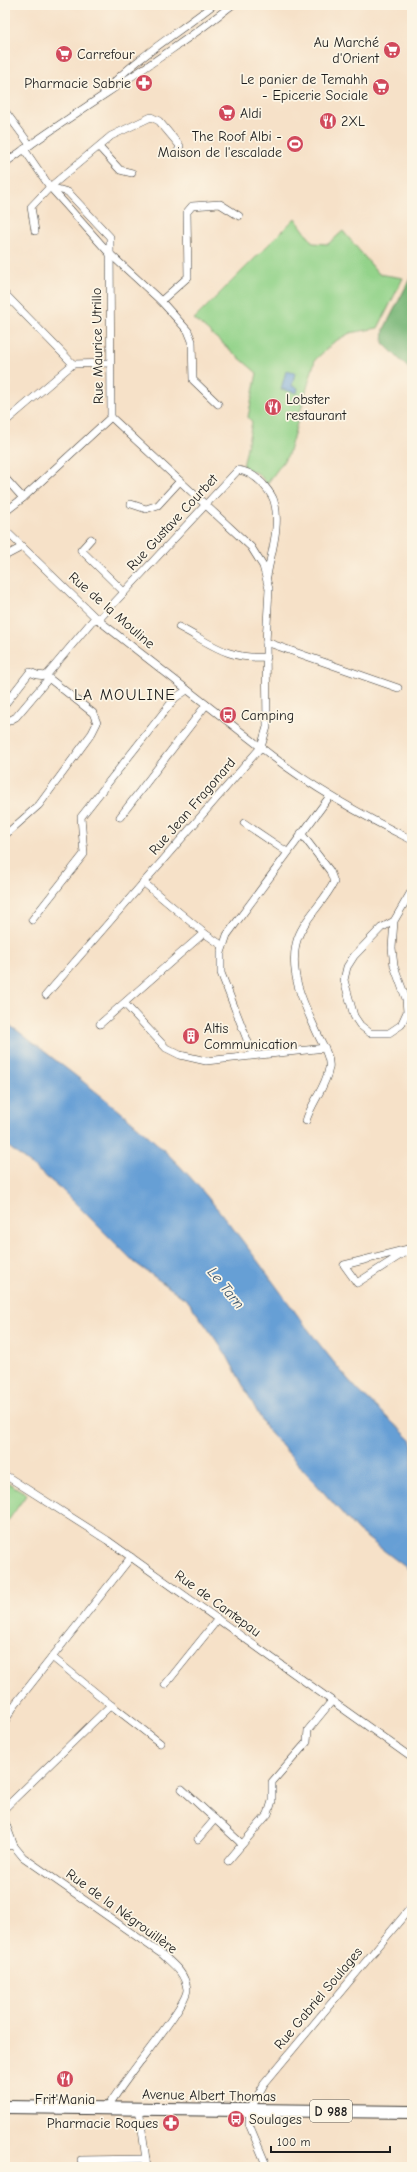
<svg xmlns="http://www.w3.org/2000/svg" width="417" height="2172" font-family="'Comic Neue',sans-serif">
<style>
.green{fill:#93d38a;stroke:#587853}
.forest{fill:#76b576;stroke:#496849}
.water{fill:#669fd5;stroke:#415e78}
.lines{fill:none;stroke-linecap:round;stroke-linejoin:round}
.minor-casing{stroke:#3d3a36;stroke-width:8}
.primary-casing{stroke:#3d3a36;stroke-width:14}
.minor{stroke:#fff;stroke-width:7}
.primary{stroke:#fff;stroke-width:12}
.labels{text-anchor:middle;stroke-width:3.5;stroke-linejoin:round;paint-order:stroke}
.shield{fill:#fcf5e5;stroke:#5f5d58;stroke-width:1}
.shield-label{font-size:13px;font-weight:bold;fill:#1c1c1c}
.poi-label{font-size:14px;fill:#1c1c1c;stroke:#fcf5e5;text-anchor:start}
.street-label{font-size:14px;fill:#1c1c1c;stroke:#fcf5e5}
.water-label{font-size:15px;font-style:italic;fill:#3d576f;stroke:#fcf5e5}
.quarter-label{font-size:16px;letter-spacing:1px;fill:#1c1c1c;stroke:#fcf5e5}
</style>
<rect width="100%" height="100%" fill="#fcf5e5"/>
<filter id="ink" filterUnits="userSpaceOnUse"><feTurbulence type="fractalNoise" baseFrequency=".025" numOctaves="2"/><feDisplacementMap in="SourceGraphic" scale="8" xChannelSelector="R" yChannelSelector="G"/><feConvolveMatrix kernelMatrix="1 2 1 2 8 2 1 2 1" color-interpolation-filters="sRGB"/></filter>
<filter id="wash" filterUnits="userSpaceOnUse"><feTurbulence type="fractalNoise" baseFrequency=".012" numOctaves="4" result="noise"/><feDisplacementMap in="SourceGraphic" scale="16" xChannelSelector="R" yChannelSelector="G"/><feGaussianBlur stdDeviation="0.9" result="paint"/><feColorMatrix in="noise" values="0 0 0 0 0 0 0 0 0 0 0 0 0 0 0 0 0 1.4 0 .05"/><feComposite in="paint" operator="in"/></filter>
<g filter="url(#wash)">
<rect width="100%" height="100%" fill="#f6e1c8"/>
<g class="green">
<path d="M295 218 313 243 328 244 343 231 379 274 403 278 378 328 350 333 334 342 315 360 288 455 267 484 259 474 243 467 252 422 248 417 257 373 194 319Z"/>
<path d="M5 1481 27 1494 5 1525Z"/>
</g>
<path class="forest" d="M412 275V372L383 343 384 329Z"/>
<g class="water">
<path d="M286 371 295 373 292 386 298 388 297 393 281 389Z"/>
<path d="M5 1023 18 1031C80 1080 147 1127 199 1187 250 1245 291 1311 341 1371 361 1396 389 1418 412 1441V1572L358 1531 266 1428 226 1354 188 1301 134 1262 60 1188 5 1144Z"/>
</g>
</g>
<g filter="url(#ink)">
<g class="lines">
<g class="minor-casing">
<g id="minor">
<path d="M104 92C136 58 176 34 213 5"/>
<path d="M5 111 30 145"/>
<path d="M99 147 120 170 132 173"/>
<path d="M24 149 50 187 109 253 161 301 188 331 192 341 193 380 218 404"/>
<path d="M5 163C79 108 160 62 232 5"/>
<path d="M35 231 31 207 50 187 111 136 151 117 159 121 180 146 177 154"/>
<path d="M5 294 73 364 110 363"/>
<path d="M161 301 188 277 187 212 192 206 220 204 239 216"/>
<path d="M5 422 73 364"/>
<path d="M5 478 23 498"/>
<path d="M131 504 146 509 158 505 180 481"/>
<path d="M5 512 23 498 111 417 110 237 68 192 50 187"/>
<path d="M5 530 97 619 272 756C315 789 363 816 412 840"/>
<path d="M91 539 81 550 124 592"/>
<path d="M5 556 22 547"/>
<path d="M179 627C212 644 227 660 267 657"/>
<path d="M266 642 398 688"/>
<path d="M5 704 30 672 37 675 46 676 92 621 102 616 238 470C247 471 256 477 262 483 267 489 272 494 274 501 281 524 271 553 267 576"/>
<path d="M5 723 16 717 49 678"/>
<path d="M120 817 206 705"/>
<path d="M244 823 287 852"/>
<path d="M301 833 330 871 334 882C324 903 301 921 296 944 289 978 306 1008 319 1037 323 1045 331 1059 329 1068 326 1087 311 1103 306 1121"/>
<path d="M5 835 39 805 92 733 97 723 93 713 46 676"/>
<path d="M143 882 204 933 223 946"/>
<path d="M32 920 84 854 81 817 175 698 187 690"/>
<path d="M394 921 392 948 394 966 406 999 407 1012 401 1025 389 1033H370L360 1025 354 1016 344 980 347 967 354 956 381 928 394 921 412 890"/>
<path d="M46 995 261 747 267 727 266 642 269 589 263 566 251 547 111 417"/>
<path d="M125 1004 166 1048 180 1055 206 1061 325 1048"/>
<path d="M100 1024 204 933"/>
<path d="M253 1055 221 973V953L227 935 330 796"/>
<path d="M410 1249 357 1283 344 1265 412 1248"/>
<path d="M5 1475 107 1540 412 1758"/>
<path d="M165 1685 218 1619"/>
<path d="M111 1705 160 1743"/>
<path d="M5 1721 16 1703 131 1557"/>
<path d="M182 1789 242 1844"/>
<path d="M5 1808 111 1705 52 1657"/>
<path d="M5 1822 14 1846 23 1857 163 1955C174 1965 185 1973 187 1989 188 2006 119 2084 107 2109"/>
<path d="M198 1839 215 1819"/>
<path d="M5 1845 14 1846"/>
<path d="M228 1861 268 1814 272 1801V1782L307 1742 308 1730 331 1702"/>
<path d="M139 2108 147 2167"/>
<path d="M81 2160 146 2159"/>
<path d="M267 2167 249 2124 250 2110 264 2084 412 1906"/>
</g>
</g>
<g class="primary-casing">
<path id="primary" d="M5 2107 412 2112"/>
</g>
<use href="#minor" class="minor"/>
<use href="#primary" class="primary"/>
</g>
</g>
<defs>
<g id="supermarket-disc" transform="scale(0.9)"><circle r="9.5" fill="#d1495b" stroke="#fcf5e5"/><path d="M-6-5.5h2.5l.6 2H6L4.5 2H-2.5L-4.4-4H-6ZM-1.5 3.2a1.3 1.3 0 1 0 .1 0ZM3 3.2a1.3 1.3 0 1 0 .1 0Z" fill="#fff"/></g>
<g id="pharmacy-disc" transform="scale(0.9)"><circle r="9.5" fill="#d1495b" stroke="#fcf5e5"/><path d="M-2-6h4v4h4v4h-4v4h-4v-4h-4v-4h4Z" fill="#fff"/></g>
<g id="restaurant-disc" transform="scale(0.9)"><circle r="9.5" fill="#d1495b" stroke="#fcf5e5"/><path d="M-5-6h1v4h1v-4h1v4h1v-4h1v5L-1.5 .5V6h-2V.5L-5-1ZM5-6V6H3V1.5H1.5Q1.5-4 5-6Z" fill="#fff"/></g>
<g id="stadium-disc" transform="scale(0.9)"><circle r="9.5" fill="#d1495b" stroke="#fcf5e5"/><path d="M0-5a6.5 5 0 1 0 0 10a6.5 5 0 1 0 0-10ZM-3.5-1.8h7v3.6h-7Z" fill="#fff"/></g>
<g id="bus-disc" transform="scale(0.9)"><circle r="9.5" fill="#d1495b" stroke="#fcf5e5"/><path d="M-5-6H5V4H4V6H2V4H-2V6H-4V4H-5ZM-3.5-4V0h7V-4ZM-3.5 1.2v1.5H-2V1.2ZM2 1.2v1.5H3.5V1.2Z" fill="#fff"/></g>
<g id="building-disc" transform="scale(0.9)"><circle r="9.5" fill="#d1495b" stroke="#fcf5e5"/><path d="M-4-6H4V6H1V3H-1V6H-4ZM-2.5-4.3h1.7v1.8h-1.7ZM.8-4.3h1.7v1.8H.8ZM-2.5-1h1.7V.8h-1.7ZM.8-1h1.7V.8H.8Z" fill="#fff"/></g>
</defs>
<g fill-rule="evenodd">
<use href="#supermarket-disc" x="392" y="50"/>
<use href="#supermarket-disc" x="64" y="54"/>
<use href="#pharmacy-disc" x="144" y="83"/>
<use href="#supermarket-disc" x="381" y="87"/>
<use href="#supermarket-disc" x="227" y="113"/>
<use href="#restaurant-disc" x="328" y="121"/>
<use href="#stadium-disc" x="295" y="144"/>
<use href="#restaurant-disc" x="273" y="407"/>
<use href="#bus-disc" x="228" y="715"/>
<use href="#building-disc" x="191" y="1036"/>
<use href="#restaurant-disc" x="65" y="2079"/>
<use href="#bus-disc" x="236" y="2119"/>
<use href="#pharmacy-disc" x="171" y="2123"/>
</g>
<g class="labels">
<rect class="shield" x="310" y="2100" width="42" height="22" rx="3"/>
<g class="shield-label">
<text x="331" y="2116">D 988</text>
</g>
<g class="poi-label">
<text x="379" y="47" text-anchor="end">Au Marché<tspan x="379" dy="16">d'Orient</tspan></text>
<text x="77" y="59">Carrefour</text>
<text x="368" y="84" text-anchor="end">Le panier de Temahh<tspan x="368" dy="16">- Epicerie Sociale</tspan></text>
<text x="131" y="88" text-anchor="end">Pharmacie Sabrie</text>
<text x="240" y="118">Aldi</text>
<text x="341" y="126">2XL</text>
<text x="282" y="141" text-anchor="end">The Roof Albi -<tspan x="282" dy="16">Maison de l'escalade</tspan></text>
<text x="286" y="404">Lobster<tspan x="286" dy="16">restaurant</tspan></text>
<text x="241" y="720">Camping</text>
<text x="204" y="1033">Altis<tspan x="204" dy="16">Communication</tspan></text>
<text x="65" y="2104" text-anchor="middle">Frit'Mania</text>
<text x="249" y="2124">Soulages</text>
<text x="158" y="2128" text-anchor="end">Pharmacie Roques</text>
</g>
<g class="street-label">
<text transform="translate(97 346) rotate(-91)" y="5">Rue Maurice Utrillo</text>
<text transform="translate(172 522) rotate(-47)" y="5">Rue Gustave Courbet</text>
<text transform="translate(112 610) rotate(41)" y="5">Rue de la Mouline</text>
<text transform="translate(192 806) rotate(-49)" y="5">Rue Jean Fragonard</text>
<text transform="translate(218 1603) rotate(36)" y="5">Rue de Cantepau</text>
<text transform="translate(122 1911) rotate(36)" y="5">Rue de la Négrouillère</text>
<text transform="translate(318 1998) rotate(-50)" y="5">Rue Gabriel Soulages</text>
<text transform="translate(209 2095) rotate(1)" y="5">Avenue Albert Thomas</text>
</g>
<g class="water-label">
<text transform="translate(226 1288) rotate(51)" y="5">Le Tarn</text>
</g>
<g class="quarter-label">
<text x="125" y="700">LA MOULINE</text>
</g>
</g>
<rect width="417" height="2172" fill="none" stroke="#fcf5e5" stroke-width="20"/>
<path d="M271 2146v6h119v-6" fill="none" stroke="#1c1c1c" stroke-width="2"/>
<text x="277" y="2146" font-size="12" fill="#1c1c1c" stroke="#fcf5e5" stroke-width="3" paint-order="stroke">100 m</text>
</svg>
